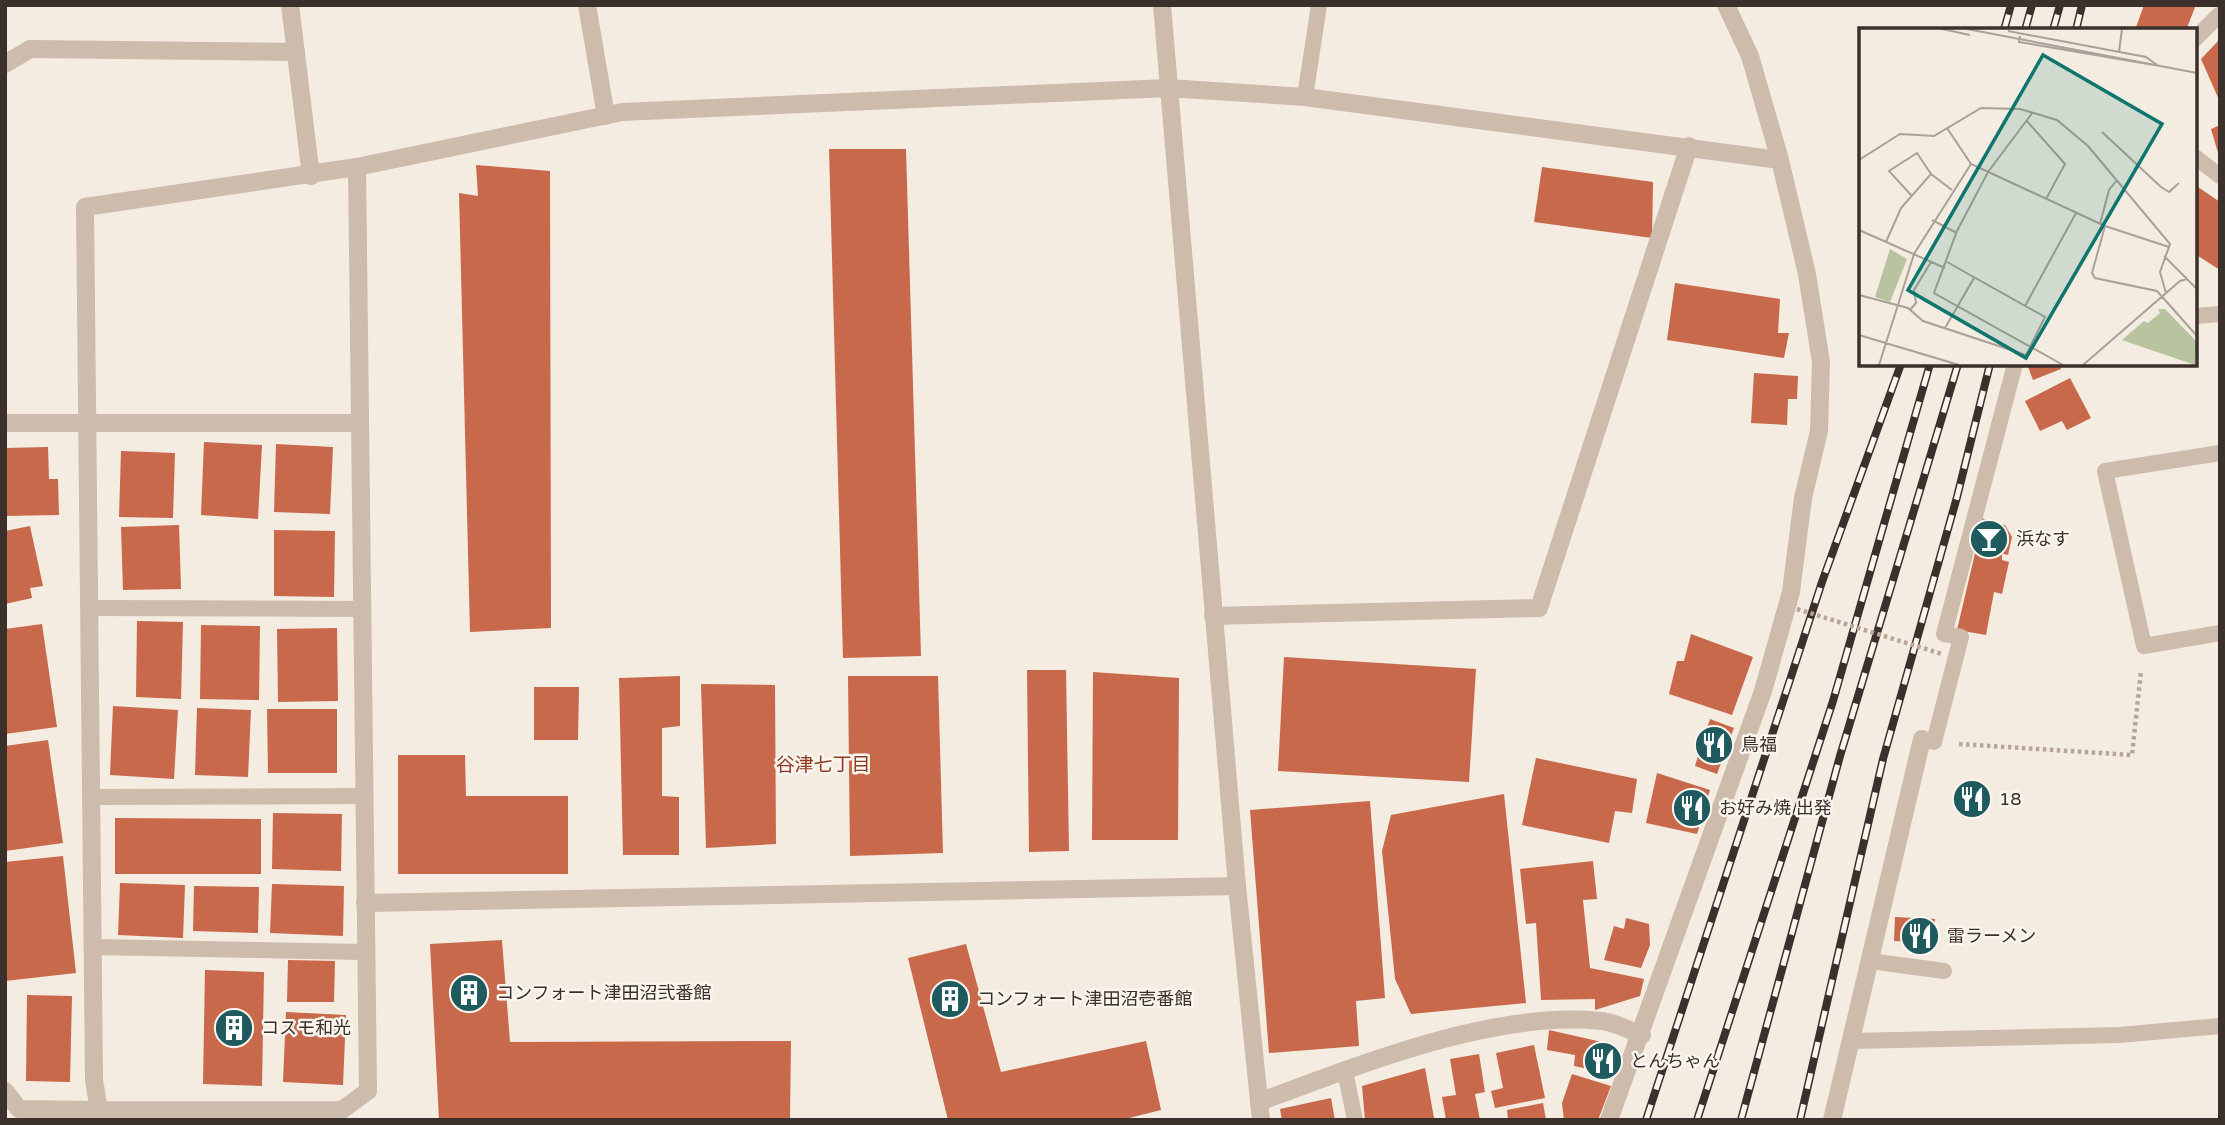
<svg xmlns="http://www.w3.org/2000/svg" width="2225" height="1125" font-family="'Varela Round','Noto Sans JP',sans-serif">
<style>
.building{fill:#c8694b}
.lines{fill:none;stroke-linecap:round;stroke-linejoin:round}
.path{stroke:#b9a596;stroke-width:4.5;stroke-dasharray:3.5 3.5;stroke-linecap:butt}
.service{stroke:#cdbbac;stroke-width:16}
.minor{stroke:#cdbbac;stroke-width:18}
.tertiary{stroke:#cdbbac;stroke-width:18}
.rail-casing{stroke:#3b302b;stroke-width:8}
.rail{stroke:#fbf5ee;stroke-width:5;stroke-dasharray:16;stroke-linecap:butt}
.path-bridge{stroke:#b9a596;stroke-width:4.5;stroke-dasharray:3.5 3.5;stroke-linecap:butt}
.labels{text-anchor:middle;stroke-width:5;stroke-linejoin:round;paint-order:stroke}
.poi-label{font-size:18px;fill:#3b302b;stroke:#fbf5ee;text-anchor:start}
.neighbourhood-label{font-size:19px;fill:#8c3b22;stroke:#fbf5ee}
.inset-road{fill:none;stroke:#aaa098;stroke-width:2}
.view{fill:#0f766e;fill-opacity:0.15;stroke:#0f766e;stroke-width:3.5}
.inset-edge{fill:none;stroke:#3b302b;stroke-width:3.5}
</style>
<rect width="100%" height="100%" fill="#f4ebe1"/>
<g class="building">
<path d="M2144 5H2196L2186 30H2135Z"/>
<path d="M2220 39V102L2201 59Z"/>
<path d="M2220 125V156H2219L2211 129Z"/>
<path d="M829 149H906L921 656 843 658Z"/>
<path d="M476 165 550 171 551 628 470 632 459 193 478 196Z"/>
<path d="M1542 167 1653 182 1652 238 1534 222Z"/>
<path d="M2195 185 2220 202V270L2195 254Z"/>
<path d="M1675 283 1780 299 1778 333H1789L1784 358 1667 340Z"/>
<path d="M2027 364H2060L2061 369 2033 380Z"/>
<path d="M1754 373 1798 376 1797 399H1788L1787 425 1751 423Z"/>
<path d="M2070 378 2091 418 2067 430 2062 421 2040 431 2025 401Z"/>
<path d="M204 442 262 445 258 519 201 515Z"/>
<path d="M276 444 333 447 330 514 274 512Z"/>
<path d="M48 447 49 479H58L59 515 5 516V448Z"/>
<path d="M121 451 175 453 173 518 119 517Z"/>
<path d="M1981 518 2005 525 2012 537 2008 555 1975 547Z"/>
<path d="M179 525 181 589 123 590 121 527Z"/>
<path d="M30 526 43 586 30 588 32 598 5 604V531Z"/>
<path d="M274 530 335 531 334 597 274 596Z"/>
<path d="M1976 549 2002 554V560L2009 562 2002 594 1994 592 1986 635 1957 630Z"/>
<path d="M137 621 183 622 181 699 136 697Z"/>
<path d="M42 624 57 727 5 734V629Z"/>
<path d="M201 625 260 626 259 700 200 699Z"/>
<path d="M337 628 338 701 278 702 277 629Z"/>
<path d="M1691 634 1753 657 1732 715 1669 694 1677 661H1684Z"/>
<path d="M1284 657 1476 669 1469 782 1278 771Z"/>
<path d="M1027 670H1066L1069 851 1029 852Z"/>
<path d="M1093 672 1179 678 1178 840H1092Z"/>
<path d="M680 676V726L662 728V796L679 797V855H623L619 678Z"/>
<path d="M848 676H938L943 853 850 856Z"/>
<path d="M701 684 775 685 776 844 706 848Z"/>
<path d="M534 687H579L578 740H534Z"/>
<path d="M113 706 178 710 174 779 110 775Z"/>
<path d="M197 708 251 710 248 777 195 775Z"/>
<path d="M267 709H337V773H268Z"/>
<path d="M1710 719 1734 728 1717 774 1695 766Z"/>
<path d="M48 740 63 843 5 851V746Z"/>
<path d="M398 755H465L466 796H568V874H398Z"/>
<path d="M1536 758 1637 779 1632 813 1615 811 1609 843 1522 825Z"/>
<path d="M1657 773 1710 790 1697 834 1646 823Z"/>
<path d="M1504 794 1526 1003 1411 1014 1395 979 1382 851 1391 815Z"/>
<path d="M1370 801 1385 998 1356 1001 1359 1046 1269 1053 1250 810Z"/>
<path d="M273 813 342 814 341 871 272 869Z"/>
<path d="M115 818 261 819V874H115Z"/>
<path d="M63 856 76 973 5 981V862Z"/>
<path d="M1593 861 1597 899 1583 900 1590 968 1644 979 1640 996 1595 1010V999L1541 1000 1536 923 1526 924 1520 869Z"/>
<path d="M120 883 185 885 183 938 118 935Z"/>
<path d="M272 884 344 886 343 936 270 933Z"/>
<path d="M194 886 259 887 258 933 193 931Z"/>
<path d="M1895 917 1935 919 1933 943 1894 941Z"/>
<path d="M1626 918 1649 924 1650 945 1641 968 1604 960 1614 926 1624 929Z"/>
<path d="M502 940 510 1042 791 1041 790 1118 439 1120 430 944Z"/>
<path d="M966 944 1001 1072 1146 1041 1161 1110 1121 1120H948L908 958Z"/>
<path d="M288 960 335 961 334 1002H287Z"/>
<path d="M205 970 264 972 262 1086 203 1084Z"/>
<path d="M27 995 72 996 70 1082 26 1081Z"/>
<path d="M286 1012 346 1015 343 1085 283 1082Z"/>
<path d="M1549 1030 1615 1045 1612 1074 1574 1066 1575 1055 1547 1050Z"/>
<path d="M1534 1045 1545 1098 1495 1108 1491 1091 1503 1088 1496 1053Z"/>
<path d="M1479 1054 1485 1092 1475 1094 1480 1120H1446L1442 1097 1456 1095 1450 1059Z"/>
<path d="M1425 1068 1434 1118 1365 1120 1362 1086Z"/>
<path d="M1572 1074 1611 1086 1598 1120H1564L1562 1103Z"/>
<path d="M1331 1098 1335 1120H1282L1280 1109Z"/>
<path d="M1543 1103 1546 1120H1508L1507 1110Z"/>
</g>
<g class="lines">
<path class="path" d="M1959 744 2132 755 2141 671"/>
<g class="service">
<path d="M2195 39 2220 14"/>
<path d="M1305 97 1319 5"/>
<path d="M2195 157 2220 176"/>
<path d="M2195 316 2220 314"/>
<path d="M2220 453 2105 471 2144 646 2220 633"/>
<path d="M90 608 362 609"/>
<path d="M1922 739 1934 742 1961 637 1944 634 2015 364"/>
<path d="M93 797 364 796"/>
<path d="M92 947 365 952"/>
<path d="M1870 961 1944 971"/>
<path d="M1851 1041 2119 1035 2220 1026"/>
<path d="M1345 1071 1355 1120"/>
</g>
<g class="minor">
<path d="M290 5 311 176"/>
<path d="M587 5 606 116"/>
<path d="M1162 5 1237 886 1261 1120"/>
<path d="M5 64 30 49 296 52"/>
<path d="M1168 88 1305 97 1780 160"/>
<path d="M5 423H360"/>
<path d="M1213 616 1539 608 1689 146"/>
<path d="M5 1091 19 1109C126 1111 234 1110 342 1110L368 1091 357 167 85 207 94 1080 99 1110"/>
<path d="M1259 1102C1360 1065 1493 1010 1601 1021 1614 1022 1629 1030 1642 1035"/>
<path d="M1609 1120 1763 691 1791 592 1803 498 1819 431 1821 362 1807 274 1780 160 1750 56 1726 5"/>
<path d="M1832 1120 1922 739"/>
</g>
<g class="tertiary">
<path d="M357 167 622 112 1168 88"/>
<path d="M365 903 1237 886"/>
<path d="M99 1110 101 1120"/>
</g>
<g class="rail-casing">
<g id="rail">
<path d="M2004 30 2011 5"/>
<path d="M2025 30 2032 5"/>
<path d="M2053 30 2060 5"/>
<path d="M2076 30 2082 5"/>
<path d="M1646 1120 1822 582 1901 364"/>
<path d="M1697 1120 1833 701 1930 364"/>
<path d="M1741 1120 1840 756 1958 364"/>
<path d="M1800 1120 1883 759 1957 497 1990 364"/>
</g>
</g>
<use href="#rail" class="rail"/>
<path class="path-bridge" d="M1797 609 1942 654"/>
</g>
<defs>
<g id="bar-disc" transform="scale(2.0125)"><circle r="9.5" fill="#1f5a5e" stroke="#fbf5ee"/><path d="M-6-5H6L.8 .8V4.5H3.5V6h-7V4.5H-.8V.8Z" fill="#fff"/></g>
<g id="restaurant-disc" transform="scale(2.0125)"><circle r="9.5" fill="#1f5a5e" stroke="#fbf5ee"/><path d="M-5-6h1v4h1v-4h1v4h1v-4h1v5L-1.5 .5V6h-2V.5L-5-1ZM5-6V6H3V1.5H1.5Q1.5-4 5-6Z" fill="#fff"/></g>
<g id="building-disc" transform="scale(2.0125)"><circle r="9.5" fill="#1f5a5e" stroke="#fbf5ee"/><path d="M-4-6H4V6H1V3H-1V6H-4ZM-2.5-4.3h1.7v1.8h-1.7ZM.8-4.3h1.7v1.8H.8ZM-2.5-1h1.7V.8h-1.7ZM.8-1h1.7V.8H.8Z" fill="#fff"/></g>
</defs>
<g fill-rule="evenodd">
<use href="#bar-disc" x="1989" y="539"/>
<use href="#restaurant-disc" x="1714" y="745"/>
<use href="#restaurant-disc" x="1972" y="799"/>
<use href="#restaurant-disc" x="1692" y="808"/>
<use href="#restaurant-disc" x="1920" y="936"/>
<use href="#building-disc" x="469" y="993"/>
<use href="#building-disc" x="950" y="999"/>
<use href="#building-disc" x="234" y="1028"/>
<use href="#restaurant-disc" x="1603" y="1061"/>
</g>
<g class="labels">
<g class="poi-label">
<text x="2016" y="545">浜なす</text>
<text x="1741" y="751">鳥福</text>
<text x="1999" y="805">18</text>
<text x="1719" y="814">お好み焼 出発</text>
<text x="1947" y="942">雷ラーメン</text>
<text x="496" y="999">コンフォート津田沼弐番館</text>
<text x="977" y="1005">コンフォート津田沼壱番館</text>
<text x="261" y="1034">コスモ和光</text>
<text x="1630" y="1067">とんちゃん</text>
</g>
<g class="neighbourhood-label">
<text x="823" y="771">谷津七丁目</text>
</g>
</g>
<g transform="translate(1859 28)">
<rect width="338" height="338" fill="#f4ebe1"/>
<path d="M31 221 48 231 31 274 16 269ZM299 281H306L338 314 336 337 263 312 285 293 289 295 301 285Z" fill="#b8c4a0"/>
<path class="inset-road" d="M83 1 111 7M108 1 338 45M149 3 287 29 298 37M161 8 160 14 295 37M260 24 263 1M174 84 129 144 98 203 75 265 204 337M167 92 206 136 187 171M88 100 112 136 246 198 310 219M243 104 302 159 310 164 320 155M0 132 41 106 75 108 122 80 161 81 198 92 229 118 311 216 301 244 307 265M52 167 30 143 58 125 72 146 93 162M73 192 98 205M241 196 250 162 258 152M246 198 233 245 236 250 298 263 338 308M0 202 86 240M27 214 42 180 72 146M305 228 328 251M0 267 49 280 64 293 167 327 186 289 88 234M166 278 217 185M51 282 57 275 55 262 72 234M86 300 115 250M0 307 100 337M20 337 55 226 112 136M224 337 321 253 328 251 338 261"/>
<path class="view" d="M184 27 303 96 167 330 49 262Z"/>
<rect width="338" height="338" class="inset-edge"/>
</g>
<rect width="2225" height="1125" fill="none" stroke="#3b302b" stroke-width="14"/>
</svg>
